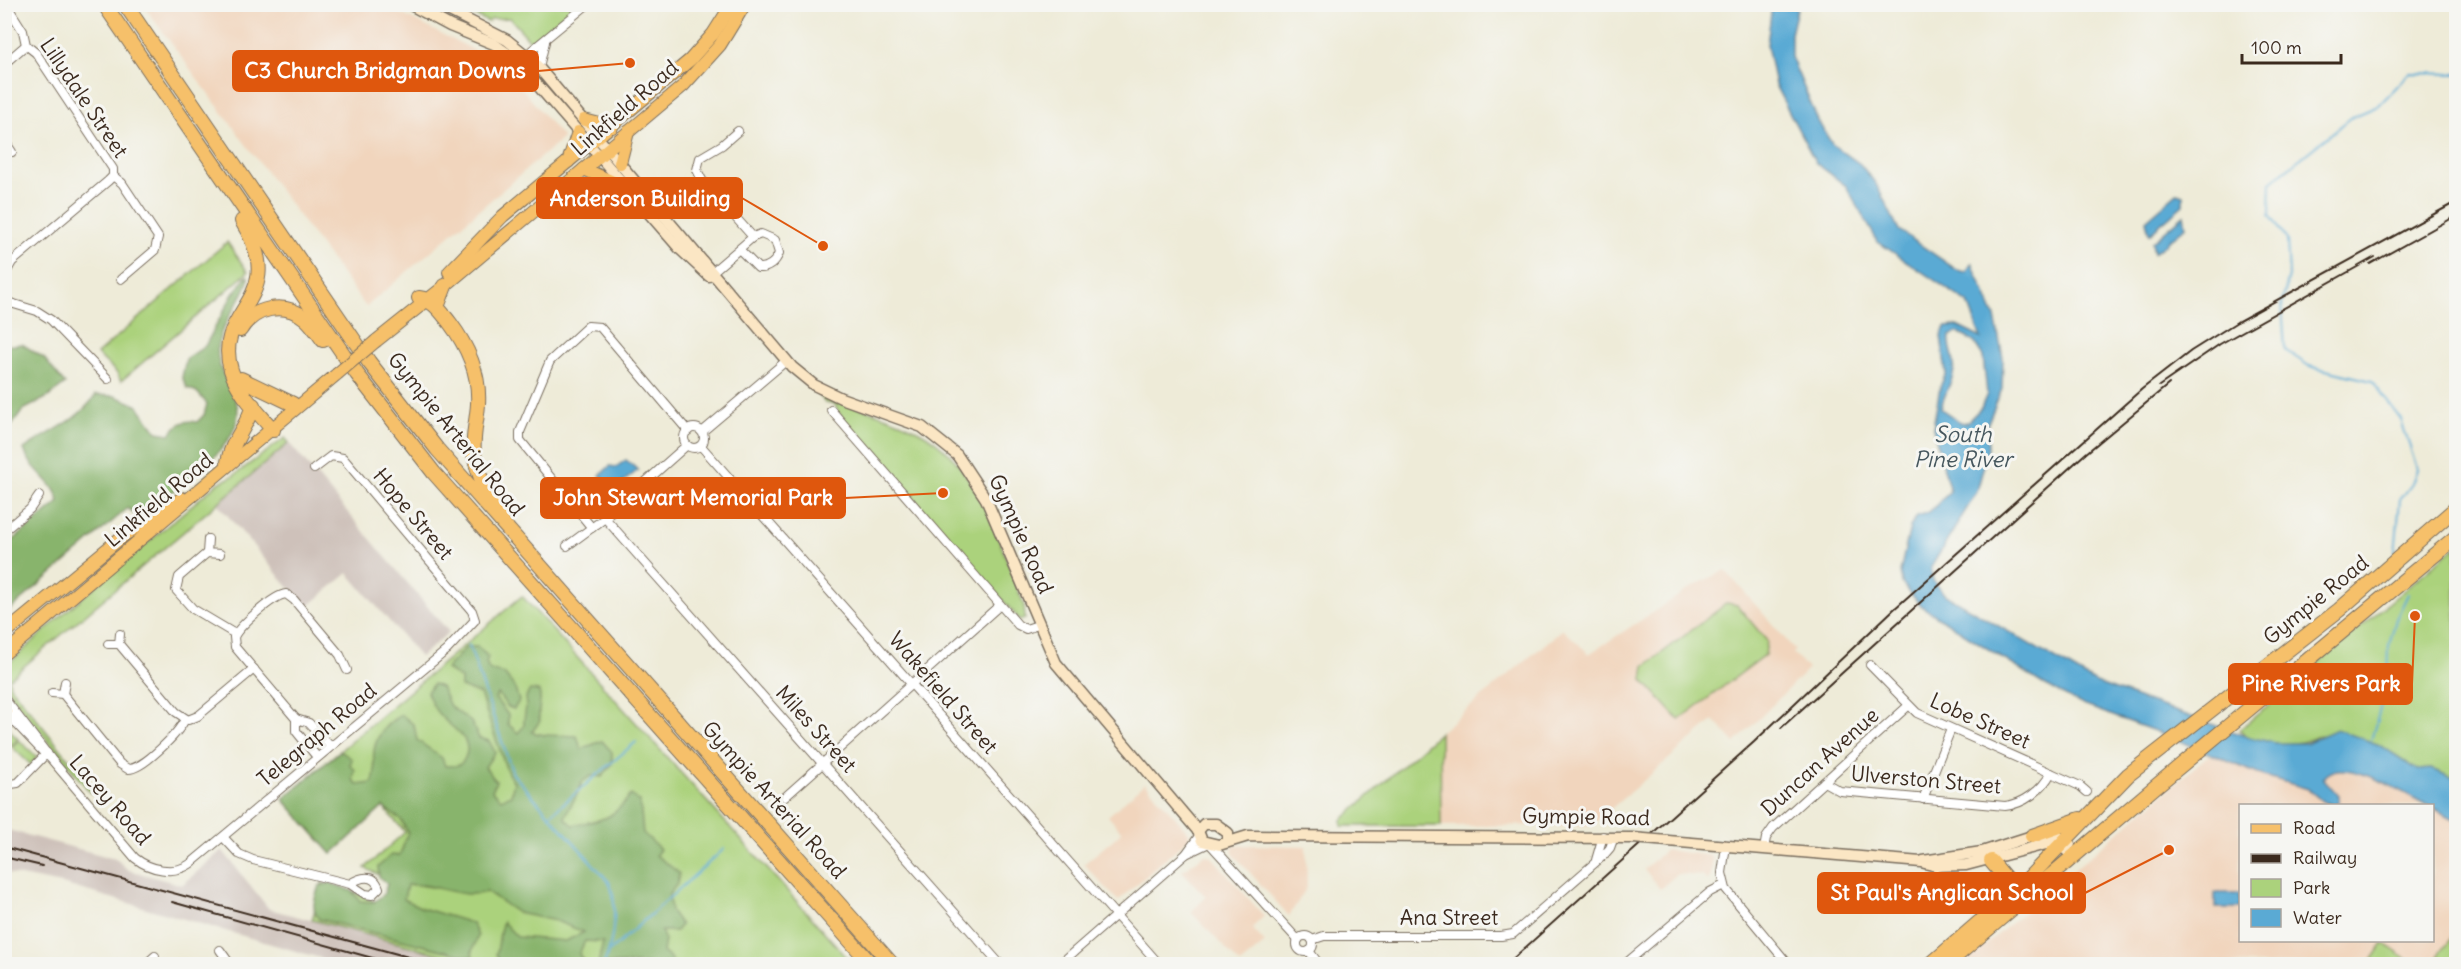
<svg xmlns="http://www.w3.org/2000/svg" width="2461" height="969" font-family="Delius,sans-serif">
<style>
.built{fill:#f1d5bd}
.industrial{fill:#cec1ba}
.green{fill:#abd27c;stroke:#737e4d;stroke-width:1.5}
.forest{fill:#88b46c;stroke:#626f45;stroke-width:1.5}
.water{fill:#5aaad4;stroke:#4a6a79;stroke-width:1.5;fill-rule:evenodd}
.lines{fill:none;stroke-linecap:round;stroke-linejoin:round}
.stream{stroke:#5aaad4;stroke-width:2}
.street-casing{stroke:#7a6e5f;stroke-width:10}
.secondary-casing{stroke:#7a6e5f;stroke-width:13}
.primary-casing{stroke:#7a6e5f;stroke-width:14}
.highway-casing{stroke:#7a6e5f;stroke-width:16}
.street{stroke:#fff;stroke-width:8}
.secondary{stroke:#fbe6c4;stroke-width:10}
.primary{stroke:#f6c06b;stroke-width:12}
.highway{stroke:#f6c06b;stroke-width:14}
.rail{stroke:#3b2a1e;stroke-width:2}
.secondary-bridge-casing{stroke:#7a6e5f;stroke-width:13;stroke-linecap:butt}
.primary-bridge-casing{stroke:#7a6e5f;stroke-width:14;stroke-linecap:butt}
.secondary-bridge{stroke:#fbe6c4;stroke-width:10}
.primary-bridge{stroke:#f6c06b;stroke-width:12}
.labels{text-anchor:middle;stroke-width:6;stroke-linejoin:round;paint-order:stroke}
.street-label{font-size:21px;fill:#3b2a1e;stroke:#f6f6f2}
.water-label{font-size:22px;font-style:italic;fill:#46575e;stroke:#f6f6f2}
.leader{fill:none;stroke:#df570d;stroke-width:2}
.callout-dot{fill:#df570d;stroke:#f6f6f2;stroke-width:2}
.callout{fill:#df570d;stroke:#df570d;stroke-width:2}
.callout-label{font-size:22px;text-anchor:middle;font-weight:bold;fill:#fff}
</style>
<rect width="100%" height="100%" fill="#f6f6f2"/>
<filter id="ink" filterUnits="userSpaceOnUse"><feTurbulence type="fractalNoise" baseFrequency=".0167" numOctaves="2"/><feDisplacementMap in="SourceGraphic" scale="12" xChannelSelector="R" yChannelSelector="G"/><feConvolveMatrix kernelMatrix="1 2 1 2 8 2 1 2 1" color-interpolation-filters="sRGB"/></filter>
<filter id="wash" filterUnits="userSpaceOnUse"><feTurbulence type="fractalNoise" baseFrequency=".008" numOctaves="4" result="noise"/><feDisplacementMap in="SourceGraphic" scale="24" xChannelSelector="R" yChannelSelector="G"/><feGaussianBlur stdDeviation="1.35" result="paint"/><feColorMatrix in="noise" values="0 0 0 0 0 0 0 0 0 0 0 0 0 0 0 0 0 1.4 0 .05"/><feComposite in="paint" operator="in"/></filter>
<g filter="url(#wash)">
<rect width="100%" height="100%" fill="#eeebd8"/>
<g class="built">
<path d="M148 4 383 5 512 69 514 79 563 138 366 307 146 9Z"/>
<path d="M1725 570 1795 650 1792 653 1808 669 1735 743 1714 720 1592 825 1441 826 1440 732 1563 629 1589 654 1692 587Z"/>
<path d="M2210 754 2308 789 2327 804 2334 805 2339 801 2337 792 2323 778 2331 770H2338L2365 774 2427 805 2240 806V940H2432L2433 808 2456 820V964H1963Z"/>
<path d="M1145 783 1189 833V838L1118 901 1084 864 1122 832 1108 816Z"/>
<path d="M1234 845 1306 846 1307 887 1289 916 1235 856 1232 852Z"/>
<path d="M1666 850 1711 856 1713 860 1710 877 1707 881 1703 876 1677 874 1660 889 1644 869Z"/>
<path d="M1205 854 1211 856 1264 916 1252 928 1265 943 1240 964 1191 912 1206 897 1182 871Z"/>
</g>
<g class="industrial">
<path d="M289 443 449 632 420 657 348 573 306 608 217 503Z"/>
<path d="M4 829 116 859 128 870 182 885 222 850 269 909 476 964H341L62 884 5 873Z"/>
</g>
<g class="green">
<path d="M453 5H576L531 42 510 18 492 19 488 22Z"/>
<path d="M227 242 248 272 121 381 116 372 97 354Z"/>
<path d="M820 395C853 406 888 415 919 431 979 462 1000 547 1024 605L1025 619 1020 620 838 413 835 404 825 403Z"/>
<path d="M285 438 289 443 9 679 10 686 100 798 90 792 14 700 5 684V667L63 614 217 484 233 476Z"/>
<path d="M2456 546V779L2431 769 2418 770 2394 754 2320 735C2299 747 2258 749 2239 730Z"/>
<path d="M522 596 853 964H476L312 920 322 883 359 894 376 902 389 892 387 879 365 868 405 832 383 807 332 854 283 799Z"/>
<path d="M1727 603 1737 605 1767 641 1765 655 1679 720 1643 680 1645 666Z"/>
<path d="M4 725 18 739 11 746 5 739Z"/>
<path d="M1440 732 1441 826H1342V820Z"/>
<path d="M19 740 37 757 31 765 12 747Z"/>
<path d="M2456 932V964H2436L2440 952Z"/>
<path d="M2383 943 2412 963V964H2374L2370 962Z"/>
</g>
<g class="forest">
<path d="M247 276 249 279C243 300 224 319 219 340 212 366 231 383 237 405 247 446 169 494 141 514H134L128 508 5 614V547L59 502C55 480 29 470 24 449 51 430 75 424 96 395L115 396 137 405 157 432 170 434C178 424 184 419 197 422L204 415 207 404 197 392 187 388 182 377 186 359 205 346 233 294Z"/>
<path d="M22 344 44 358 65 384 48 397 23 410 5 435V346Z"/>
<path d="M466 647H478L488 657 486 662 489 670 504 674 514 686 519 701 514 709 508 707 498 694 495 698 508 715V724L518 733 524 726C523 715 528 708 526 697L530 690 539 691C543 703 536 710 540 721L532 732C547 738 561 734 577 736L581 749 602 741 612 752V764L602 777 591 776 582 782C578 797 570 804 565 818L573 825C604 819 609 822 631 795L640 802 643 833 660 849 656 855 679 873 678 883 669 894 671 911 681 925 676 931H661L665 940 663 952 672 960 671 964H598L603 942 585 941 579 954 585 964H501L496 954C500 943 498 933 503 922L517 937 566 941 584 932 556 921 518 913 487 892C460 900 434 882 407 885L404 899 422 908 472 923 478 936 472 951 473 958 319 919C310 908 315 898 319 886L330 883 352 891 360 901 374 902 384 894 387 884 379 877 378 867 391 855H400L408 832 401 820 383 807 332 854 283 799 340 751 352 759 350 765 355 770 353 779 357 785 372 783C378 771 372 763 374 751 376 735 388 721 402 715L414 725 417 740 442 758 445 766C454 766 461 767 465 758 475 737 448 727 438 713 433 708 430 699 427 692L433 684 441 687 450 706 471 722 479 738 489 741 495 752 485 767 496 781 492 791 501 799 511 795 514 782 508 774 480 694 461 687V679L446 669Z"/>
</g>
<g class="water">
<path d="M1772 5H1798L1791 34V57L1819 123 1832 144 1860 164 1876 184 1899 230 1957 270 1966 272 1972 263 1995 317 2003 358 2002 389 1987 425 1988 449 1977 492 1931 567 1933 581 1944 594 2096 683 2245 736 2275 743H2306L2336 729 2380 745 2418 770 2431 769 2456 779V820L2433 808 2432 806 2427 805C2406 795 2341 752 2323 778L2339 796V801L2334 805 2322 801 2308 789 2258 774 2166 735 2083 705 2046 686 1921 606 1902 583 1900 572 1910 527 1917 516 1929 512 1950 492 1933 428 1940 387 1946 373 1941 336 1945 327 1957 326 1981 338 1968 303 1878 242 1846 186 1816 163 1775 85 1767 45ZM1957 332 1974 342 1983 356 1987 394 1981 408 1967 422 1962 423 1941 409C1943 395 1952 384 1954 370 1956 358 1948 348 1950 336Z"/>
<path d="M2177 193 2183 195V205L2149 234 2146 220Z"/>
<path d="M2184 215 2186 227 2154 253 2152 242Z"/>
<path d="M626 460 638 470 613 490 600 475 610 466 616 467Z"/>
<rect x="2215" y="893" width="25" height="15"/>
</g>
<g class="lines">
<g class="stream">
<path d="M2395 553 2400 500 2412 484 2417 469 2401 420 2372 381 2309 366 2285 350 2282 303 2289 276 2287 240 2270 215 2271 182 2352 117 2378 106 2410 73 2456 74"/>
<path d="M469 645 513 774 609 882C619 904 613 942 604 964"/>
<path d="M2371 740 2388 682 2389 645 2396 619 2408 594"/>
<path d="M550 815 636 742"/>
<path d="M610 951 724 849"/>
</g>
</g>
</g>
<g filter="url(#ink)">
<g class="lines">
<g class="street-casing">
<g id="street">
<path d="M526 58 532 50 588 4"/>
<path d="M4 64 26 45"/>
<path d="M539 67 545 42"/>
<path d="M738 131 722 145 700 158 697 170 702 180 753 237"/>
<path d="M4 140 12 152"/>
<path d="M113 176 122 183 158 237 155 250 121 279"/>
<path d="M711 273 753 237 761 234 775 240 779 253C776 262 768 269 758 268L739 249"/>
<path d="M4 276 12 262 108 181 113 176V169L36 53 26 45 23 31 6 4"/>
<path d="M4 301 37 311 51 320 108 379"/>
<path d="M831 410 1018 625 1026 629 1038 625"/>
<circle cx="694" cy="438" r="10"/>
<path d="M702 432 786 361"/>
<path d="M701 446 1159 964"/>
<path d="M605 518 1000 964"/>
<path d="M592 528 520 440V432L550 361 588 326 600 327 688 431"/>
<path d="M4 531 30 509 39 496"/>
<path d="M208 539 207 553 220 554"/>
<path d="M567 546 605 518 687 445"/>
<path d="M207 553 179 577 176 590 193 609 235 634"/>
<path d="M108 644H119L120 634"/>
<path d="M119 644 176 712 188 720 198 716 254 669"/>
<path d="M1870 665 1917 713 2080 786 2087 792"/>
<path d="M52 693 63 694 65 682"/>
<path d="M63 694 120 764 128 769C142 770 179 733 185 719"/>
<path d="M4 698 51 759 135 858C150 870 174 875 190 864L447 650 475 620 472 611 343 458 331 456 314 469"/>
<path d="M4 711 47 756"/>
<path d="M296 719V731L317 757"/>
<path d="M330 746 309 723 296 719 235 647 234 637C239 626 274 595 286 594L294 600 340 655 347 670"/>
<path d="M1824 782 1840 791 2005 806C2024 804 2042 790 2051 773"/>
<path d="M4 785 18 783 47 753"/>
<path d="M785 797 1000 605"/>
<path d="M1923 799 1951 729"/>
<path d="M224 838 239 854 253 860 350 884 365 894 372 895 379 888C374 873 360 877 350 884"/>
<path d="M1211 845 1298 940"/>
<path d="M1726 846 1722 873 1726 889 1788 964"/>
<path d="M1764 849 1766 838 1773 828 1908 706"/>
<path d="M1186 854 1199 836"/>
<path d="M1596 860 1603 836"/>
<circle cx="1305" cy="944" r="8"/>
<path d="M1312 940 1324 936H1501L1513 934 1604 855 1610 848 1614 837"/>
<path d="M220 950 230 964"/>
<path d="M1309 951 1319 964"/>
<path d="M146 964 155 956"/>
<path d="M1060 964 1186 854 1207 844"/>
<path d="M1625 964 1710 892 1724 885"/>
</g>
</g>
<g class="secondary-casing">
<g id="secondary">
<path d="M409 4 450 26 494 44 514 58 680 249 709 276"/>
<path d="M436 4 507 40 533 61 792 367 814 385 841 398 922 427 957 455 986 499 1056 663 1198 831"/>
<path d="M1198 831 1202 841 1219 845 1248 836 1633 838"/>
<path d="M1198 831 1204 824H1216L1228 833V841"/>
<path d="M1668 841 1921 862 1936 866 1966 865 2050 843 2060 845 2074 857"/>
<path d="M1923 861 1982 852 2032 836 2056 835 2070 844"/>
</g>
</g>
<g class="primary-casing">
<g id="primary">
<path d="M584 120 612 127"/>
<path d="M568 162 578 132"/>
<path d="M620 163 628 132"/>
<path d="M584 169 615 183H623"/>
<path d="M449 272 503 216 690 60 713 34 732 4"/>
<path d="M376 341 445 286 683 86 720 45 745 4"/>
<path d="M4 634 123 536 182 498"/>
<path d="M4 654 337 374"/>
<path d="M4 712H5"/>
</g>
</g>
<g class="highway-casing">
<g id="highway">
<path d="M104 4 357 374 434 473 871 964"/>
<path d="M125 4 369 362 437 449 892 964"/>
<path d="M242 221C292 302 212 307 231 370 238 393 258 412 273 430"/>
<path d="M419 298C434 300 441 312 450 323 468 347 480 373 478 404 477 421 472 437 474 454 478 475 487 495 501 512"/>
<path d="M437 307 445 286"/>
<path d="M240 330C254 307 284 301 305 318 312 324 318 333 323 340"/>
<path d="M241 379 293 404"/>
<path d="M228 462C231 441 248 426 253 405"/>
<path d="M2032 836 2080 819"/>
<path d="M1991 861 2007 880 2009 896"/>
<path d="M1931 964 2021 886 2128 775 2339 610 2456 508"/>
<path d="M1947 964 2155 787 2456 537"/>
</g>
</g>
<use href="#street" class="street"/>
<use href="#secondary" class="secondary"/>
<use href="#primary" class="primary"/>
<use href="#highway" class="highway"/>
<g class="rail">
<path d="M2370 264 2456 216"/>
<path d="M2159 386 2220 344 2375 257"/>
<path d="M1781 728 2085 454 2169 384"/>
<path d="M4 847 434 964"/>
<path d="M4 857 42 866"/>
<path d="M172 902 394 964"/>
<path d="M1507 964 1754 742 1893 610 2142 389 2191 351 2237 322 2456 202"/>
</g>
<g class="secondary-bridge-casing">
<path id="secondary-bridge" d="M1633 838 1668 841"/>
</g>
<g class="primary-bridge-casing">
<path id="primary-bridge" d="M337 374 376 341"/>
</g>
<use href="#secondary-bridge" class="secondary-bridge"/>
<use href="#primary-bridge" class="primary-bridge"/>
</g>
</g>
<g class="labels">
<g class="street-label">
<text transform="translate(84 98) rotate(56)" y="7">Lillydale Street</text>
<text transform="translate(625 108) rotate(-41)" y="7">Linkfield Road</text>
<text transform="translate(456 434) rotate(51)" y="7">Gympie Arterial Road</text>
<text transform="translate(159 500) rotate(-40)" y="7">Linkfield Road</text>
<text transform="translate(413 514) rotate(50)" y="7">Hope Street</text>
<text transform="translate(1021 534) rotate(66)" y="7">Gympie Road</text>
<text transform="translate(2316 600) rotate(-39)" y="7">Gympie Road</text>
<text transform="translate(943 693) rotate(49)" y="7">Wakefield Street</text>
<text transform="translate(1980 721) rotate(24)" y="7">Lobe Street</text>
<text transform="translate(816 729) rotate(48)" y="7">Miles Street</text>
<text transform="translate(317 735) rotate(-40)" y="7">Telegraph Road</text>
<text transform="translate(1820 762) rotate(-42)" y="7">Duncan Avenue</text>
<text transform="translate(1926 780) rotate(5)" y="7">Ulverston Street</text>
<text transform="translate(110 800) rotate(49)" y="7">Lacey Road</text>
<text transform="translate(774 800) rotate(48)" y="7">Gympie Arterial Road</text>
<text transform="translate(1586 817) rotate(1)" y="7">Gympie Road</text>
<text x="1449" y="925">Ana Street</text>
</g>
<g class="water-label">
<text x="1963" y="442">South<tspan x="1963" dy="25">Pine River</tspan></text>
</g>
</g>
<path class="leader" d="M630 63L538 71M823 246L742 198M943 493L845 498M2415 616L2412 684M2169 850L2085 893"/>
<g class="callout-dot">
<circle cx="630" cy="63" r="6"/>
<circle cx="823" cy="246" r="6"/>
<circle cx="943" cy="493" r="6"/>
<circle cx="2415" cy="616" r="6"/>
<circle cx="2169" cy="850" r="6"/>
</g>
<g class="callout">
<rect x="233" y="51" width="305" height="40" rx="6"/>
<rect x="537" y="178" width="205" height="40" rx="6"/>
<rect x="541" y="478" width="304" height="40" rx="6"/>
<rect x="2229" y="664" width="183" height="40" rx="6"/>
<rect x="1818" y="873" width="267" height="40" rx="6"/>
</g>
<g class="callout-label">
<text x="385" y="78">C3 Church Bridgman Downs</text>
<text x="640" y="206">Anderson Building</text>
<text x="693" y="505">John Stewart Memorial Park</text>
<text x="2321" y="691">Pine Rivers Park</text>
<text x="1952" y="900">St Paul's Anglican School</text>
</g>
<rect width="2461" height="969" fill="none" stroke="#f6f6f2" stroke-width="24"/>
<rect x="2239" y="804" width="195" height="138" fill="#f6f6f2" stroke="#aba49d" stroke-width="1.5"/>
<rect x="2251" y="824" width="30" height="9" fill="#f6c06b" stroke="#aba49d" stroke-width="1.5"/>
<text x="2293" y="834" font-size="18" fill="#3b2a1e">Road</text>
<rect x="2251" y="854" width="30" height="9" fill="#3b2a1e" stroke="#aba49d" stroke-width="1.5"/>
<text x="2293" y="864" font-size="18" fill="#3b2a1e">Railway</text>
<rect x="2251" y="879" width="30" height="18" fill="#abd27c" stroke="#aba49d" stroke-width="1.5"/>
<text x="2293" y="894" font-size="18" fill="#3b2a1e">Park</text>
<rect x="2251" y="909" width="30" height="18" fill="#5aaad4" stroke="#aba49d" stroke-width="1.5"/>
<text x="2293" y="924" font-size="18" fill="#3b2a1e">Water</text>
<path d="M2242 54v9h99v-9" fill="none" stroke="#3b2a1e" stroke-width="3"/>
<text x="2251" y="54" font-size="18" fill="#3b2a1e" stroke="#f6f6f2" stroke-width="4.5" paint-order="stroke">100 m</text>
</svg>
